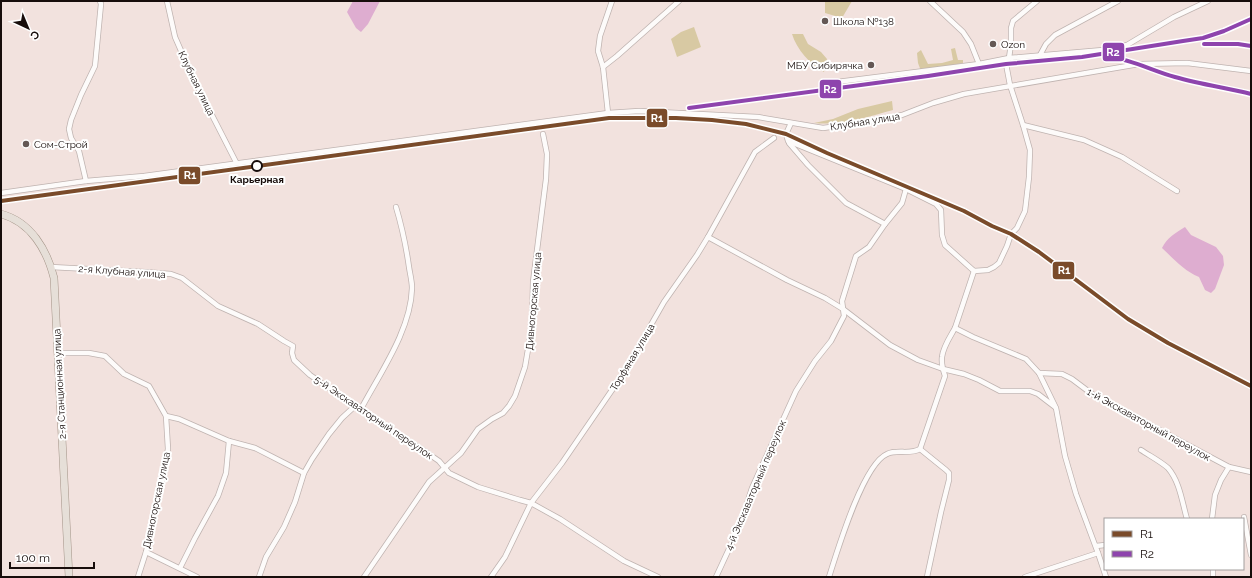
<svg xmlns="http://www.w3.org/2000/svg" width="1252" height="578" font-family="Raleway,sans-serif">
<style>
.green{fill:#d8c9a3}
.water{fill:#deadd0}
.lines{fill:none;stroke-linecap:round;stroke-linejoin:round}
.minor-casing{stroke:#bfb3b0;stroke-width:6}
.primary-casing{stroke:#a39387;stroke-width:8}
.minor{stroke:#fdfbfa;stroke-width:4.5}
.primary{stroke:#e6dfd8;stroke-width:7}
.rail-1-casing{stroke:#fff;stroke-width:7}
.rail-2-casing{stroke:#fff;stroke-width:7}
.rail-1{stroke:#7a4b2a;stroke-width:4}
.rail-2{stroke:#8e44ad;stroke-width:4}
.poi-dot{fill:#645855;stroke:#fff;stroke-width:1.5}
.stop-dot{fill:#fff;stroke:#170d0b;stroke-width:2}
.labels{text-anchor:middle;stroke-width:4;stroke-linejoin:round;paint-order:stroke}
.poi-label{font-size:10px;fill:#170d0b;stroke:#fff;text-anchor:start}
.street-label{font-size:10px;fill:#170d0b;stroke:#fff}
.stop-label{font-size:10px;font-weight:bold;fill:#170d0b;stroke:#fff}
.line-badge{stroke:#fff;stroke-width:1.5}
.badge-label{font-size:11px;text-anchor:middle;font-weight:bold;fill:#fff}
</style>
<rect width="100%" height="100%" fill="#f2e2de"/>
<g class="green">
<path d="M825 1H852L842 18 825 13Z"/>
<path d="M694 27 701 47 677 57 671 39 681 32Z"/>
<path d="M792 34H803L808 44 821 52 827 59 824 72C810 64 797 50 792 34Z"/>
<path d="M955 48 958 60H963V63L921 71 918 63 917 53 921 50 928 64 942 63 953 60 951 49Z"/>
<path d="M892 101 893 110C867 117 841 126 814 123L833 119 858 109Z"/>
</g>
<g class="water">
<path d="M353 1H380L368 24 361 32 356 28 347 12Z"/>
<path d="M1185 227 1191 235 1216 247 1223 256 1224 265 1215 289 1211 293 1205 290 1199 277C1184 271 1174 259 1162 248 1167 238 1175 233 1185 227Z"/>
</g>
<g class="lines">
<g class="minor-casing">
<g id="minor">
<path d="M167 1 175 37 193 78 236 162"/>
<path d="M930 1 963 32 971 44 979 64"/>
<path d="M1040 55 1046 44 1055 35 1118 1"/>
<path d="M603 67 617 56 679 1"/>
<path d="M837 82 979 64 1009 58 1103 50 1127 45 1174 17 1208 1"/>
<path d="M608 113 603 67 598 51 600 36 612 1"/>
<path d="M791 123 786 134 788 141 906 189 936 204 941 210 942 235 945 245 974 271 955 328 973 337 1026 359 1039 373 1056 408 1065 456 1076 494 1098 553 1106 577"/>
<path d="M1023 125 1084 140 1122 157 1177 191"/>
<path d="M789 143 808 165 846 203 885 224"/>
<path d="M86 181 79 151 71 138 69 129 71 120 81 95 95 66 101 4 100 1"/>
<path d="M1 193 86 181 144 176 608 113 639 111 758 117 823 128 875 121 902 115 933 103 964 94 1139 64 1187 63 1251 71"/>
<path d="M708 237 787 280 825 298 843 309 890 345 918 360 943 369 964 374 979 380 1000 391H1030L1038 394 1055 407"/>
<path d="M51 267 145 272 171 274 182 278 218 306 258 324 284 341 293 346 292 353 294 360 310 375 391 431 420 448 439 461 449 473 478 487 520 500 531 503 560 519 624 561 658 577"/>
<path d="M974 271 988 270 994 267 999 263 1007 246 1011 234 1017 228 1025 211 1029 177 1030 150 1023 125 1010 85 1006 64 1009 58 1011 44V28L1013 21 1037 1"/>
<path d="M57 353H89L105 356 124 374 149 386 166 416 168 449 163 475 146 552 138 577"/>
<path d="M1039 373 1062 374 1072 379 1092 394 1229 467 1221 480 1215 495 1212 519"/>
<path d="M361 409C380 373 411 330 412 288 412 281 410 274 409 267 406 246 402 227 396 207"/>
<path d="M166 416 179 419 229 441 255 448 304 473"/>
<path d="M920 449 946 470 949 473V480L941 512 927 577"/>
<path d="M1141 450C1150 456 1160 461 1168 468 1180 482 1182 502 1187 519"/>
<path d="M1229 467 1251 472"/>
<path d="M1244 517 1251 555"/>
<path d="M1096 546 1105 545"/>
<path d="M146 552 197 577"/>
<path d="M180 568 195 538 218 496 226 473 229 441"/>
<path d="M1213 569V577"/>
<path d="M259 577 266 557 284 527 295 502 304 473 312 459 329 434 342 418 355 406"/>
<path d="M364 577 429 482 461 453 478 429 492 419 503 413 509 406 515 396 525 367 532 326 533 282 546 179 547 154 543 134"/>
<path d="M491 577 505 557 531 503 562 463 623 374 664 302 697 255 708 237 755 152 774 138"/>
<path d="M716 577 741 523 752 488 796 391 815 361 831 341 844 316 842 301 856 256 869 247 885 224 902 203 906 189"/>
<path d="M829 577C837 552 863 464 887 454 897 449 910 455 920 449L945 376C943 370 941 364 942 357 943 347 950 337 955 328"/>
<path d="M1025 577 1098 553"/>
</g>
</g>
<g class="primary-casing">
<path id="primary" d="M1 214C31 222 47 250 54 278L69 577"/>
</g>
<use href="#minor" class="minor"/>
<use href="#primary" class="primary"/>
<g class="rail-1-casing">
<path id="rail-1" d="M1 201 609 118H676L712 120 746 124 786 134 827 153 964 211 992 226 1011 234 1039 252 1128 319 1168 343 1251 386"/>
</g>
<g class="rail-2-casing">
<g id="rail-2">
<path d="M1204 44H1238L1251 46"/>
<path d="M1110 57C1133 60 1153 71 1175 77 1200 84 1226 88 1251 94"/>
<path d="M689 108 928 76 1006 64 1082 57 1183 41 1203 38 1224 31 1251 19"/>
</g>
</g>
<use href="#rail-1" class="rail-1"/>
<use href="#rail-2" class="rail-2"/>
</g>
<g class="poi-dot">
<circle cx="825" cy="21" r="4"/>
<circle cx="993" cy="44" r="4"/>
<circle cx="871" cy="65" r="4"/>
<circle cx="26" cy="144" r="4"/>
</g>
<circle class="stop-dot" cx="257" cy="166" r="5"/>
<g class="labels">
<g class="poi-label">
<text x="833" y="25">Школа №138</text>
<text x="1001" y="48">Ozon</text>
<text x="863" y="69" text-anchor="end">МБУ Сибирячка</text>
<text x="34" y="148">Сом-Строй</text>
</g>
<g class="street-label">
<text transform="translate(197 83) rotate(64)" y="4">Клубная улица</text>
<text transform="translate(865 121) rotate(-9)" y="4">Клубная улица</text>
<text transform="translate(122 271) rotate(4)" y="4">2-я Клубная улица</text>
<text transform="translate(533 301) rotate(-85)" y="4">Дивногорская улица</text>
<text transform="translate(632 357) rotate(-59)" y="4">Торфяная улица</text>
<text transform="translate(59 384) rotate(-93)" y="4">2-я Станционная улица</text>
<text transform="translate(374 417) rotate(34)" y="4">5-й Экскаваторный переулок</text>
<text transform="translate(1149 424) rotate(29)" y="4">1-й Экскаваторный переулок</text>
<text transform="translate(755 485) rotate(-67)" y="4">4-й Экскаваторный переулок</text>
<text transform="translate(156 500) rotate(-78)" y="4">Дивногорская улица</text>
</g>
<g class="stop-label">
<text x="257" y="183">Карьерная</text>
</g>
</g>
<g class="line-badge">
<rect x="1102" y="42" width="23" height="20" rx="4" fill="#8e44ad"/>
<rect x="819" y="79" width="23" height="20" rx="4" fill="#8e44ad"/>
<rect x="646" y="108" width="22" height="20" rx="4" fill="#7a4b2a"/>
<rect x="178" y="166" width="23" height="19" rx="4" fill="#7a4b2a"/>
<rect x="1052" y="261" width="23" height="19" rx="4" fill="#7a4b2a"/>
</g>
<g class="badge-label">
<text x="1113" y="56">R2</text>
<text x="830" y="93">R2</text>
<text x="657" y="122">R1</text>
<text x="190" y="179">R1</text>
<text x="1064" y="274">R1</text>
</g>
<rect width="1252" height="578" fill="none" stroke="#170d0b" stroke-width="4"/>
<rect x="1104" y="518" width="140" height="52" fill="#ffffff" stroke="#a29e9d"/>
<rect x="1112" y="531" width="20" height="6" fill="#7a4b2a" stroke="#a29e9d"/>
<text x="1140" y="538" font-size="12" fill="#170d0b">R1</text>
<rect x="1112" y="551" width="20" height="6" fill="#8e44ad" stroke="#a29e9d"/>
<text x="1140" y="558" font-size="12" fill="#170d0b">R2</text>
<g transform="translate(28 28) rotate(136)" stroke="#ffffff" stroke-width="3" paint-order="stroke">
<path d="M0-3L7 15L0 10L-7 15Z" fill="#170d0b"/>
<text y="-6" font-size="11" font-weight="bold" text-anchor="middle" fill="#170d0b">С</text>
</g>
<path d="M10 562v6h84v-6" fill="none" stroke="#170d0b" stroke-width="2"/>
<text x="16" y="562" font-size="12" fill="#170d0b" stroke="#ffffff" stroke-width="3" paint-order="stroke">100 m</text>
</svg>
